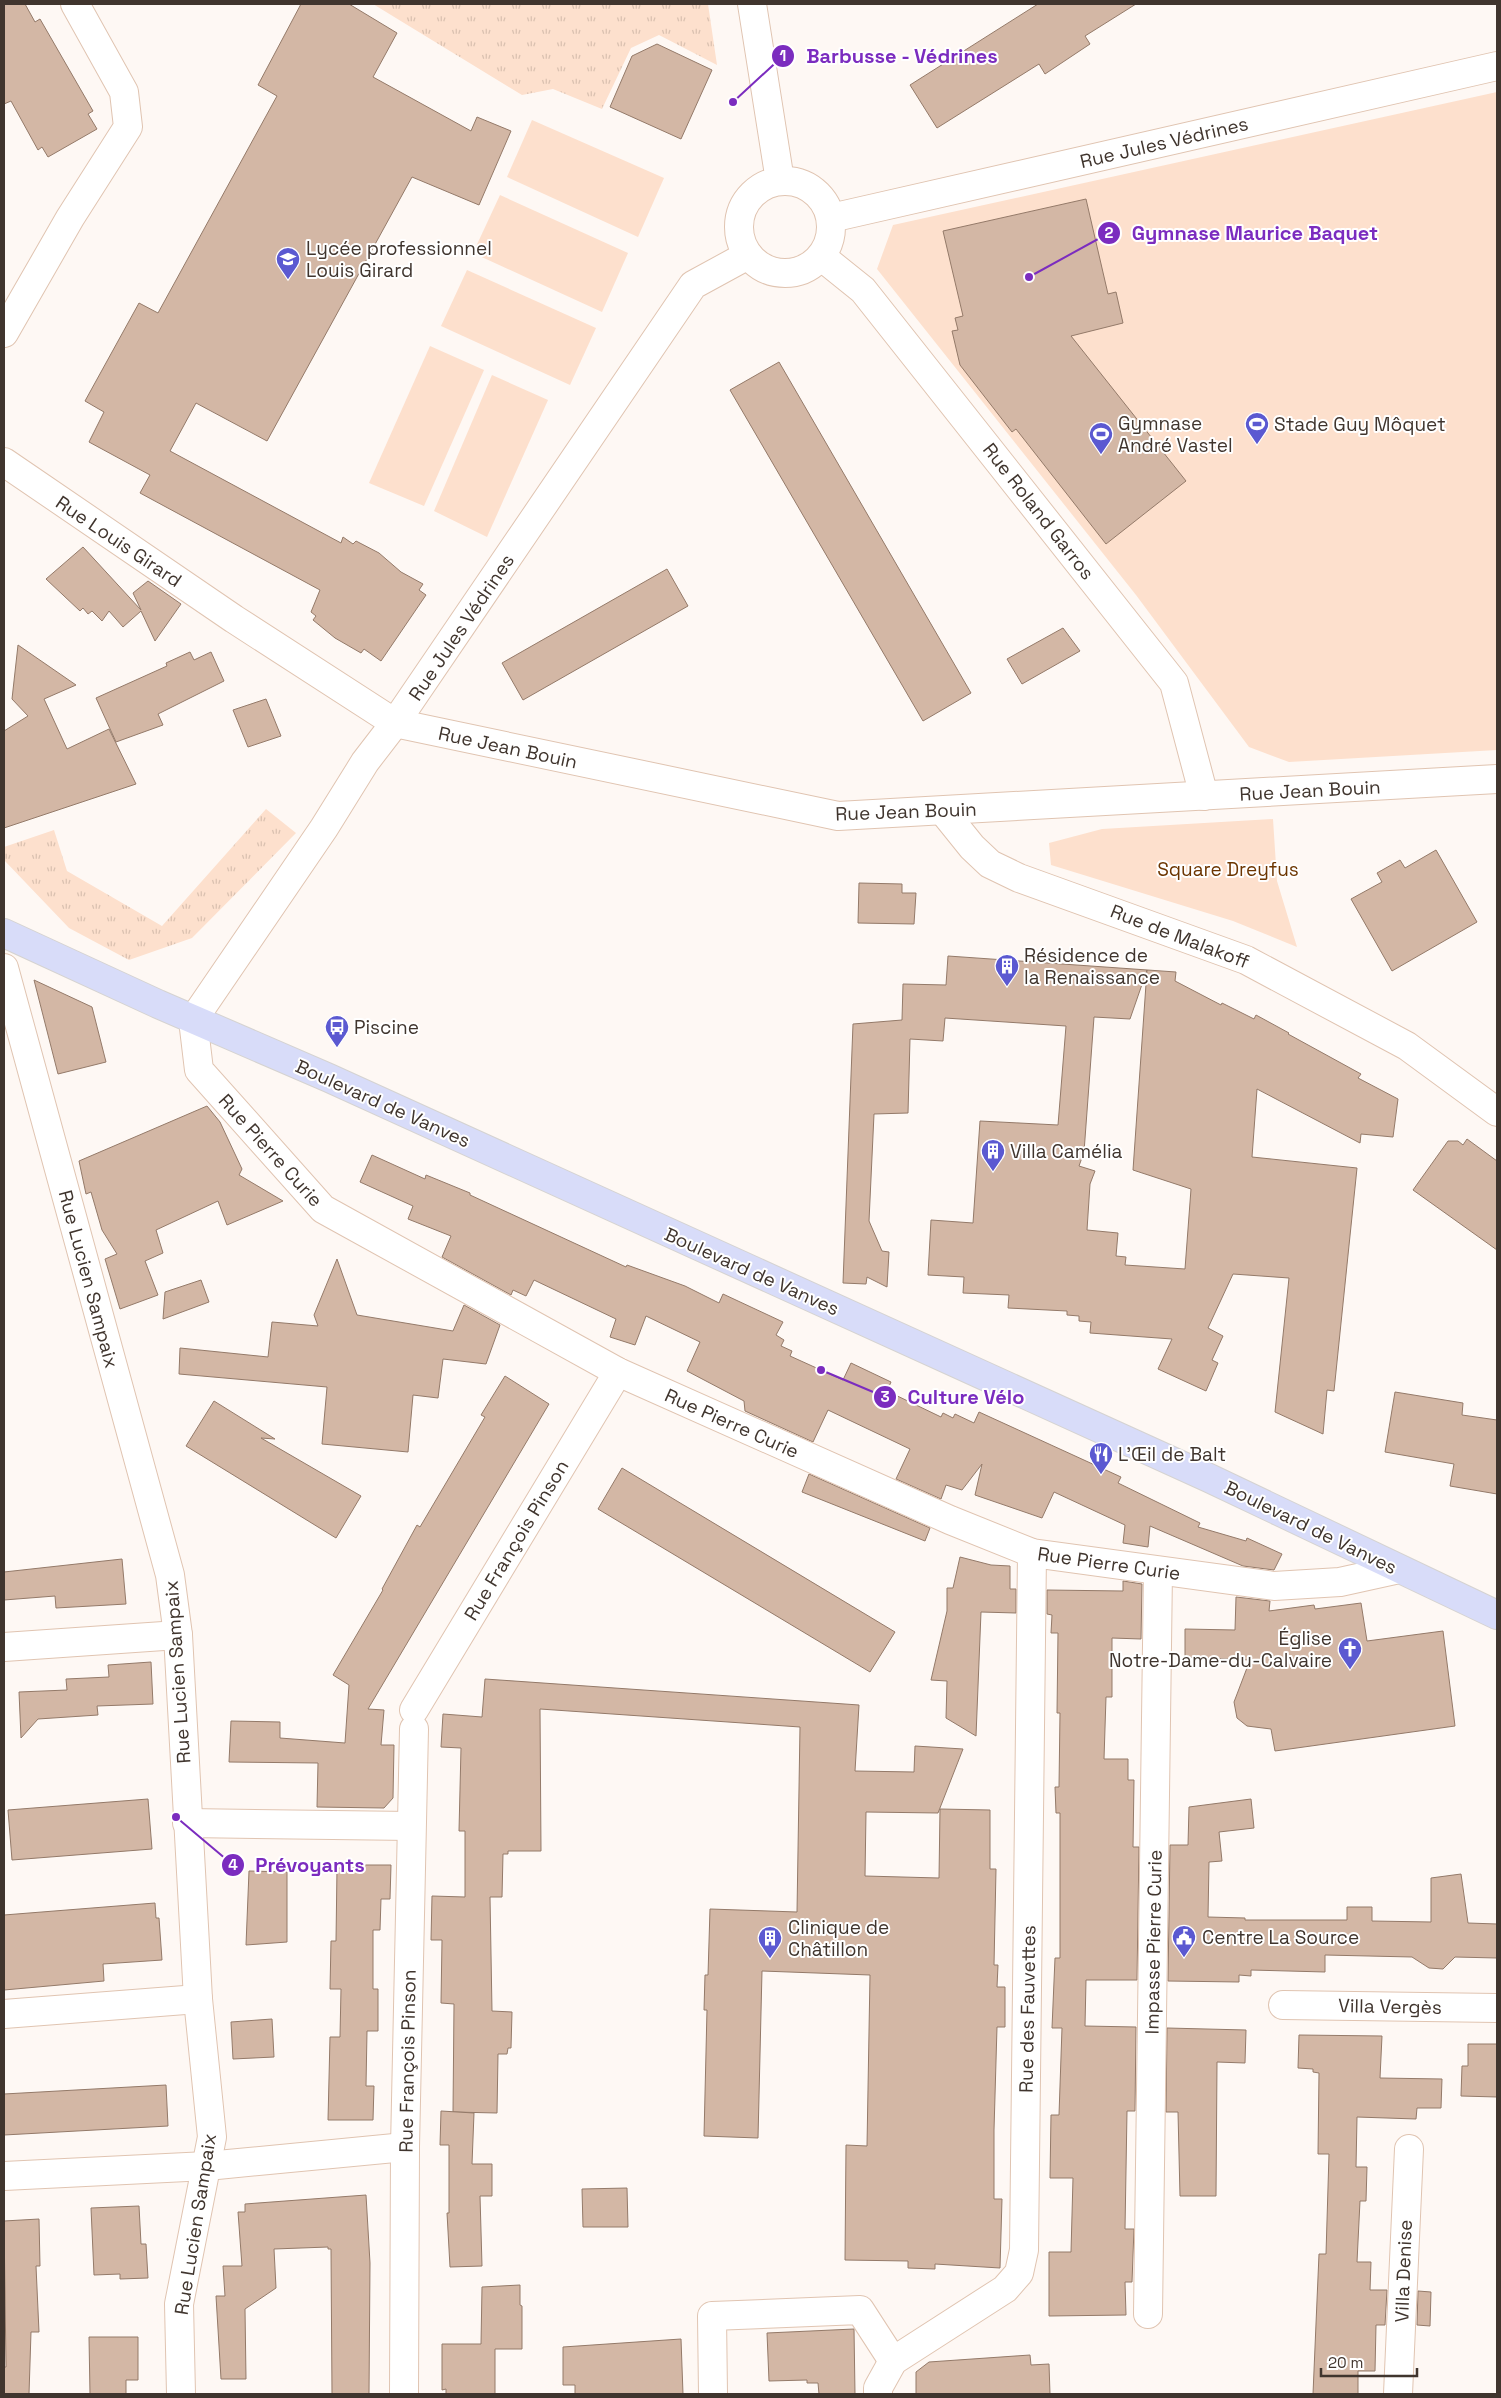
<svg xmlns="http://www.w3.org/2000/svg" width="1501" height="2398" font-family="'Space Grotesk',sans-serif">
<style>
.grass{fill:url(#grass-tufts)}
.park{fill:#fde0cd}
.building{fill:#d3b7a5;stroke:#947a69;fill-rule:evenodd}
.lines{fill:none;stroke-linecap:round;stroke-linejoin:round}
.minor-casing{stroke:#e0c4b1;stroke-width:30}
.major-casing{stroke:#d5d3d1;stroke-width:30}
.minor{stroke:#fff;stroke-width:28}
.major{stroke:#d8dcf9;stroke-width:28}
.labels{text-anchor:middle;stroke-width:4;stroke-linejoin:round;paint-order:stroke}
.street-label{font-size:19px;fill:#40352e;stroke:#fff}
.poi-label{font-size:19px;fill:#40352e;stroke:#fff;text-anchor:start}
.park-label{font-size:19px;fill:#6c3500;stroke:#fff}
.leader{fill:none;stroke:#7b2cbf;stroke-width:2}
.callout-dot{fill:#7b2cbf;stroke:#fff;stroke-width:2}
.mark-label{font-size:15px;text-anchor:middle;font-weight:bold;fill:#fff}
.callout-label{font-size:20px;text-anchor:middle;font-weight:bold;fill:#7b2cbf;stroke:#fff;stroke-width:4;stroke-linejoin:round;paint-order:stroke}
</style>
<defs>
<pattern id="grass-tufts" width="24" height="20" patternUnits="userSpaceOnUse" patternTransform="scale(1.25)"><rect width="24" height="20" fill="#fde0cd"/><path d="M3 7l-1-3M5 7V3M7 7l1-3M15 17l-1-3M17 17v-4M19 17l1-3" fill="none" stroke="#dac1b0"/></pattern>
</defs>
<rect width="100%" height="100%" fill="#fef8f4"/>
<g class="grass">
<path d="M373 4H708L717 65 659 35 631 48 602 109 553 89 522 95Z"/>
<path d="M266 809 296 833 192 938 129 960 69 928 4 860V847L54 830 67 871 162 926Z"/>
</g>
<g class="park">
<path d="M1497 92V750L1289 762 1249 747 1136 595 877 269 893 225Z"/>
<path d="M532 120 664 178 638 237 507 177Z"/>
<path d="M500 195 628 253 602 312 473 253Z"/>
<path d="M467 270 596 328 570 385 441 326Z"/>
<path d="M430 346 484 370 424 506 369 483Z"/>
<path d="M492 375 548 400 487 537 434 511Z"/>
<path d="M1273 819 1277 881 1297 947 1233 921 1051 865 1049 843 1102 829Z"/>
</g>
<g class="building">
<path d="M4 4H25L35 22 40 19 93 111 88 114 97 129 48 157 42 147 38 150 11 101 4 104Z"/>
<path d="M301 4H349L397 33 373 77 471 131 477 117 511 131 479 205 412 177 267 441 196 403 170 451 341 543 343 537 353 544 356 541 379 553 401 572 423 584 419 590 426 595 381 661 364 649 361 653 335 638 313 620 316 616 311 612 320 590 140 493 150 475 89 442 104 412 85 401 139 303 158 313 277 96 258 85Z"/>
<path d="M1038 4H1136L1085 36 1090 44 1045 74 1039 64 937 128 910 85Z"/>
<path d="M657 44 712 70 681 139 610 107 632 56Z"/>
<path d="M1086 199 1108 294 1116 292 1123 323 1071 336 1186 481 1106 544 1016 429 1012 432 960 365 952 331 958 330 955 318 963 316 943 231Z"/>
<path d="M779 362 971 693 923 721 730 390Z"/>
<path d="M83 547 141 610 133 593 148 581 181 604 155 641 141 611 123 627 109 611 102 621 92 611 88 614 83 608 80 611 46 579Z"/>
<path d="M667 569 688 606 523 700 502 663Z"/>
<path d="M1063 628 1080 651 1022 684 1007 659Z"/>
<path d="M18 645 76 685 44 699 67 749 109 729 136 784 4 828V731L28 716 12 699Z"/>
<path d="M190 652 194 660 211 652 224 681 158 714 163 725 116 742 96 698 167 666 166 663Z"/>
<path d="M266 699 281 736 248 747 233 710Z"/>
<path d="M1436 850 1477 922 1392 971 1351 899 1382 882 1377 873 1400 860 1405 868Z"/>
<path d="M859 883 902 884V893H916L914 924 858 923Z"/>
<path d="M948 956 1176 972 1175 981 1221 1005 1222 1003 1254 1019 1256 1015 1289 1033 1288 1034 1361 1074 1358 1078 1398 1099 1393 1137 1361 1134 1360 1143 1257 1089 1252 1157 1357 1168 1334 1391 1327 1390 1323 1434 1275 1412 1289 1278 1233 1274 1208 1328 1223 1336 1212 1360 1218 1363 1206 1391 1158 1369 1172 1339 1090 1333 1091 1322 1079 1321V1316L1067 1315V1311L1008 1308 1009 1295 963 1293 964 1277 928 1275 931 1220 973 1223 980 1121 1058 1125 1066 1026 945 1018 943 1041 910 1039 908 1113 874 1114 869 1221 882 1251 889 1252 887 1287 867 1277 866 1284 843 1283 853 1024 902 1020 903 984 946 985ZM1147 970 1133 1170 1191 1189 1185 1269 1125 1265 1126 1257 1116 1256 1118 1233 1087 1230 1090 1184 1095 1171 1079 1166 1084 1152 1094 1017 1130 1019Z"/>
<path d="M34 980 92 1007 106 1062 58 1074Z"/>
<path d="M207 1106 220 1122 242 1169 239 1175 283 1201 227 1225 218 1201 156 1230 163 1253 145 1261 158 1295 120 1309 105 1259 117 1254 102 1230 91 1192 86 1194 79 1161Z"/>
<path d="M1467 1139 1497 1161V1250L1413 1190 1448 1141H1458L1463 1145Z"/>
<path d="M372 1155 425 1179 426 1175 470 1193V1195L626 1267 627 1265 685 1286 719 1303 723 1294 783 1322 776 1335 784 1340 781 1346 792 1351 790 1356 843 1380 851 1363 891 1382 887 1391 941 1417 943 1413 953 1418 955 1414 974 1423 979 1412 1121 1477 1118 1483 1200 1523 1198 1527 1246 1541 1247 1538 1282 1554 1274 1570 1243 1566 1150 1526 1148 1547 1123 1543 1125 1525 1054 1492 1042 1518 975 1495 982 1464 962 1490 946 1485 941 1499 896 1479 910 1449 828 1410 813 1442 745 1411 744 1401 687 1371 700 1342 646 1316 635 1345 610 1337 616 1319 534 1280 526 1296 513 1290 511 1295 442 1257 451 1236 408 1219 413 1206 360 1182Z"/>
<path d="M337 1259 357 1315 453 1331 464 1305 500 1325 486 1364 443 1359 438 1398 413 1395 408 1452 322 1444 327 1387 179 1374 180 1348 268 1357 272 1322 318 1326 314 1315Z"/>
<path d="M201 1280 209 1302 163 1319 165 1292Z"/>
<path d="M505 1376 549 1404 368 1709 384 1710 381 1745H394L393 1798 384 1808 317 1807 318 1763 229 1762 231 1721 280 1722V1738L345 1743 349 1685 333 1675 383 1590 382 1589 417 1525 420 1527 485 1417 481 1415Z"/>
<path d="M1395 1392 1463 1403 1462 1415 1497 1420V1494L1450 1486 1454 1464 1385 1452Z"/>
<path d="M214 1401 275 1439 261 1438 361 1496 336 1538 186 1446Z"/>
<path d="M622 1468 895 1632 870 1672 598 1509Z"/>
<path d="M809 1474 930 1528 925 1541 802 1492Z"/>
<path d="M960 1557 991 1565 1010 1566V1589H1016V1613L981 1612 976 1736 946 1718 947 1681 931 1680 947 1611V1588H953Z"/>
<path d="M122 1559 126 1604 56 1608 55 1596 4 1600V1572Z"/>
<path d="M1123 1581 1142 1584 1141 1639 1112 1638V1697H1106L1104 1759H1128V1780H1134L1133 1847H1139L1137 1980H1086L1085 2026 1136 2027 1135 2111H1127L1125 2229H1134L1132 2282H1125L1126 2315 1049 2316V2252H1071L1073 2178H1050L1051 2115H1059L1062 2028H1052L1055 1958H1060V1813H1056L1055 1787H1059L1060 1713H1057L1058 1633H1051L1052 1615 1047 1614V1590L1123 1591Z"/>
<path d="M1236 1597 1270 1601 1269 1611 1314 1605 1315 1609 1361 1603 1367 1641 1443 1631 1455 1726 1275 1751 1271 1729 1247 1726 1237 1718 1234 1702 1250 1660 1185 1657V1629L1235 1630Z"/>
<path d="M151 1662 153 1704 97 1706 98 1715 38 1719 21 1738 19 1692 67 1690 66 1679 109 1677 108 1665Z"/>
<path d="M485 1679 859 1705 855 1771 914 1772 915 1746 963 1749 938 1813 866 1812 865 1876 939 1878 940 1809 990 1810V1869H996L994 1965H998L997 1987H1005V2027H997L994 2130V2199H1002L1000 2268 935 2264V2269L908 2268V2261L845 2260 846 2145 867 2146 870 1975 762 1971 758 2138 704 2136 707 2010H704L705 1975H708L710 1909 797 1912 800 1727 540 1709 541 1851H508V1854H503L502 1897H490L492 2011 512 2012 511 2048H508L507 2054H498L497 2113 453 2112 454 2004 441 2003 442 1940H431L432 1896 465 1897V1831H459L461 1748 441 1747 443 1714 482 1717Z"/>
<path d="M148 1799 152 1849 12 1860 8 1810Z"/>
<path d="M1251 1799 1254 1828 1219 1832 1222 1861 1209 1862 1208 1917 1245 1918V1920H1347V1907H1372V1921L1431 1922V1878L1461 1874 1468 1923 1497 1924V1958L1455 1957 1443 1969 1429 1968 1412 1957 1325 1955V1972L1251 1970V1976L1239 1975V1982L1168 1981 1170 1845H1188L1189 1807Z"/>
<path d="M356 1865H391L390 1899H381L380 1930H373V1989H378V2031H367L366 2086H374L373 2120H328L330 2037H340L341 1989H330L331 1941H336L337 1868H356Z"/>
<path d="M249 1871 287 1872V1942L246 1945Z"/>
<path d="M155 1903 156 1918H159L162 1960 103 1964 104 1981 4 1990V1915Z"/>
<path d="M272 2019 274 2057 233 2059 231 2022Z"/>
<path d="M1167 2028 1246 2030 1245 2063 1217 2062 1216 2196H1180L1178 2112H1166Z"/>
<path d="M1299 2035 1382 2036 1380 2078 1442 2079 1441 2108H1417L1416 2119 1357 2117 1356 2167H1367L1366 2201H1360L1357 2262H1371L1370 2290H1387L1385 2325H1376L1375 2371H1358V2394H1313L1319 2254H1326L1329 2154H1318L1319 2073 1313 2072V2069L1298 2068Z"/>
<path d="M1468 2044H1497V2097L1461 2096 1462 2066H1468Z"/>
<path d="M166 2085 168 2126 4 2135V2094Z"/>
<path d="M441 2111 474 2113 472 2164H492V2196H480L482 2266 450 2267 447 2213H449V2145H440Z"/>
<path d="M627 2188 628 2227H583L582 2189Z"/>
<path d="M366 2195 370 2263 369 2394H332L331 2249H328V2247L274 2249 276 2288 245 2309 246 2379H221L216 2296H225L223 2266H242L238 2212H245V2204Z"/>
<path d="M139 2206 141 2244H146L148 2278 120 2279V2274L94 2275 91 2208Z"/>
<path d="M39 2219 40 2266H36L39 2332H31L29 2394H4V2367H6L4 2221Z"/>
<path d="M520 2285V2305L522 2306V2349H495V2394H446V2389L442 2390V2344H481L482 2287Z"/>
<path d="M1418 2291 1431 2292 1430 2326 1417 2325Z"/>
<path d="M854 2329 855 2394H819L818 2383H807V2380L769 2381 767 2333Z"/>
<path d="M89 2337H138V2380H126V2394H90Z"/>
<path d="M681 2339 683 2394H575V2385H563V2347Z"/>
<path d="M1030 2355 1031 2365 1049 2364 1050 2394H916V2372L929 2362Z"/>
</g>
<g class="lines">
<g class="minor-casing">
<g id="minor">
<path d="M752 4 780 181"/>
<circle cx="785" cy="227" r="46"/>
<path d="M831 218 1497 66"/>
<path d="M748 255 693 285 395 723 365 762 324 828 193 1020 199 1070 323 1209 618 1372 950 1520 1032 1553 1274 1586 1340 1582 1399 1569"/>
<path d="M822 257 863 290 1174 683 1204 796"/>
<path d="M4 333 70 218 128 127 124 92 75 4"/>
<path d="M4 462 234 619 395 723 838 816 1497 779"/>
<path d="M943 811 972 847 990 864 1019 878 1246 960 1407 1046 1497 1112"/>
<path d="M4 968 170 1575 178 1635 198 1999 212 2137 179 2304 181 2394"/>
<path d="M4 1647 178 1635"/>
<path d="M414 1710 618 1372"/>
<path d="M187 1823 411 1826"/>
<path d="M1283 2005 1497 2008"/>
<path d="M4 2014 198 1999"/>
<path d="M4 2176 207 2166 405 2147"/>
<path d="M1148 2314 1158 1571"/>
<path d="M404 2394 405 2147 414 1729"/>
<path d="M713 2394 712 2316 860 2310 893 2361"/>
<path d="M878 2394V2388L893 2361 1005 2289 1019 2273 1024 2250 1032 1553"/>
<path d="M1398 2394 1409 2149"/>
</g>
</g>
<g class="major-casing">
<path id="major" d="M4 933 158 1004 329 1078 1209 1478 1497 1615"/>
</g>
<use href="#minor" class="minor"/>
<use href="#major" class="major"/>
</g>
<defs>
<g id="school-pin" transform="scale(1.25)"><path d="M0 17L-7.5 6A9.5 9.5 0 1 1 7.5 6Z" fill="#5b59d1" stroke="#fff"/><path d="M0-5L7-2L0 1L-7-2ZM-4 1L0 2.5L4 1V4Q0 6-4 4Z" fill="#fff"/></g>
<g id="stadium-pin" transform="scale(1.25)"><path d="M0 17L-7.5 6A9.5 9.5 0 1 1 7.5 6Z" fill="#5b59d1" stroke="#fff"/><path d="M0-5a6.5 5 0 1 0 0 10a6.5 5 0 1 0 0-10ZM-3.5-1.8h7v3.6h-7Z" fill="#fff"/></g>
<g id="building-pin" transform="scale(1.25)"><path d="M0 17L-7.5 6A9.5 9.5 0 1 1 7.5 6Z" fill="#5b59d1" stroke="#fff"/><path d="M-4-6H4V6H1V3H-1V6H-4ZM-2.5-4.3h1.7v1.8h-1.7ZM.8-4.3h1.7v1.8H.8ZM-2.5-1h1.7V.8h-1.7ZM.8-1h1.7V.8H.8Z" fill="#fff"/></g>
<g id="bus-pin" transform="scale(1.25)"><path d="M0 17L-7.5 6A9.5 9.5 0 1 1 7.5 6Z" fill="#5b59d1" stroke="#fff"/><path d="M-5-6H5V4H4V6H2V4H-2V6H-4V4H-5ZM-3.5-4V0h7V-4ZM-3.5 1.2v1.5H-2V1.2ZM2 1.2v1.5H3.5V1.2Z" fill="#fff"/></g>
<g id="restaurant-pin" transform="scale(1.25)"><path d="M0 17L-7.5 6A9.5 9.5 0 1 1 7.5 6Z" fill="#5b59d1" stroke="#fff"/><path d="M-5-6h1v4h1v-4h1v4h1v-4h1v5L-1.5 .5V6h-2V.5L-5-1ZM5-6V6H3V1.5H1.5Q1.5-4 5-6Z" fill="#fff"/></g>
<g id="church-pin" transform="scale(1.25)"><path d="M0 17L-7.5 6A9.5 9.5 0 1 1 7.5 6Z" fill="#5b59d1" stroke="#fff"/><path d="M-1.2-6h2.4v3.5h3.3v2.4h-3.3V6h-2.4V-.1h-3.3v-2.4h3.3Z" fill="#fff"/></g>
<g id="civic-pin" transform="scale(1.25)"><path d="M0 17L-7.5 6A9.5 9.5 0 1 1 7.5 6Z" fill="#5b59d1" stroke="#fff"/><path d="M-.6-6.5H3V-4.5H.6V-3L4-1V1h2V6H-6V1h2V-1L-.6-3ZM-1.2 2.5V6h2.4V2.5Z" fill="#fff"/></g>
</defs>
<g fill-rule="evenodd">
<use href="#school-pin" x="288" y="259"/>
<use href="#stadium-pin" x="1257" y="424"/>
<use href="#stadium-pin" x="1101" y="434"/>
<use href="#building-pin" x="1007" y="966"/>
<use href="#bus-pin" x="337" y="1027"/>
<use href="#building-pin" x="993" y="1151"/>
<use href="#restaurant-pin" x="1101" y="1454"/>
<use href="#church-pin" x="1350" y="1649"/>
<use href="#civic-pin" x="1184" y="1937"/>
<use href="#building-pin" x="770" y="1938"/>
</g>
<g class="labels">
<g class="street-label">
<text transform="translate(1164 142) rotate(-13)" y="7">Rue Jules Védrines</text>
<text transform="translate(1039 511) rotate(52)" y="7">Rue Roland Garros</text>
<text transform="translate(119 541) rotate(34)" y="7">Rue Louis Girard</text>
<text transform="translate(461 627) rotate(-56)" y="7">Rue Jules Védrines</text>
<text transform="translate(508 747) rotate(12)" y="7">Rue Jean Bouin</text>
<text transform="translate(1310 790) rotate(-3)" y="7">Rue Jean Bouin</text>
<text transform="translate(906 811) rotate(-2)" y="7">Rue Jean Bouin</text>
<text transform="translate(1180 936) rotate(21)" y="7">Rue de Malakoff</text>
<text transform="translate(383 1103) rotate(24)" y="7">Boulevard de Vanves</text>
<text transform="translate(271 1150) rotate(48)" y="7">Rue Pierre Curie</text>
<text transform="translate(752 1271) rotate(24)" y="7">Boulevard de Vanves</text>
<text transform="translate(89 1279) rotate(75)" y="7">Rue Lucien Sampaix</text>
<text transform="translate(732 1423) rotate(24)" y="7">Rue Pierre Curie</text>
<text transform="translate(1311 1527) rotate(26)" y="7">Boulevard de Vanves</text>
<text transform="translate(516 1540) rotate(-59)" y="7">Rue François Pinson</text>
<text transform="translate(1109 1563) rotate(8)" y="7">Rue Pierre Curie</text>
<text transform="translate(177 1672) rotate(-94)" y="7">Rue Lucien Sampaix</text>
<text transform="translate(1153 1942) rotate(-89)" y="7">Impasse Pierre Curie</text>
<text transform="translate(1390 2006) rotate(1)" y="7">Villa Vergès</text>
<text transform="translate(1027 2009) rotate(-89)" y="7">Rue des Fauvettes</text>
<text transform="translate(407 2061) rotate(-89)" y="7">Rue François Pinson</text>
<text transform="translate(195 2224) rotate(-81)" y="7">Rue Lucien Sampaix</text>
<text transform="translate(1403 2271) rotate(-88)" y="7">Villa Denise</text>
</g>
<g class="poi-label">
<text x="306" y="255">Lycée professionnel<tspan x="306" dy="22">Louis Girard</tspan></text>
<text x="1118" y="430">Gymnase<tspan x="1118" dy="22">André Vastel</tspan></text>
<text x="1274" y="431">Stade Guy Môquet</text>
<text x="1024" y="962">Résidence de<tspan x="1024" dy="22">la Renaissance</tspan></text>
<text x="354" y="1034">Piscine</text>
<text x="1010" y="1158">Villa Camélia</text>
<text x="1118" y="1461">L'Œil de Balt</text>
<text x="1332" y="1645" text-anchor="end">Église<tspan x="1332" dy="22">Notre-Dame-du-Calvaire</tspan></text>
<text x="788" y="1934">Clinique de<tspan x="788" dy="22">Châtillon</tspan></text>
<text x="1202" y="1944">Centre La Source</text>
</g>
<g class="park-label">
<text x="1228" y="876">Square Dreyfus</text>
</g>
</g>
<path class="leader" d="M733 102L783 56M1029 277L1109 233M821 1370L885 1397M176 1817L233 1865"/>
<g class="callout-dot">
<circle cx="733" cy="102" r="5"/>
<circle cx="1029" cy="277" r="5"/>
<circle cx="821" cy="1370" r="5"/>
<circle cx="176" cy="1817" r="5"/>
<circle cx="783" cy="56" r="12"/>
<circle cx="1109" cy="233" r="12"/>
<circle cx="885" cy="1397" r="12"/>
<circle cx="233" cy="1865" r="12"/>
</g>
<g class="mark-label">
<text x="783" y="61">1</text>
<text x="1109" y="238">2</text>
<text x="885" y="1402">3</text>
<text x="233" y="1870">4</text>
</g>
<g class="callout-label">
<text x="902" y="63">Barbusse - Védrines</text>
<text x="1255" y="240">Gymnase Maurice Baquet</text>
<text x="966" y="1404">Culture Vélo</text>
<text x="310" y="1872">Prévoyants</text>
</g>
<rect width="1501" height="2398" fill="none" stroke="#40352e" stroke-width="10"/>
<path d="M1321 2368v8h96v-8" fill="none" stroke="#40352e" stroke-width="2.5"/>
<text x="1328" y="2368" font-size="15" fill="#40352e" stroke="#ffffff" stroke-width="4" paint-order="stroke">20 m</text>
</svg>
